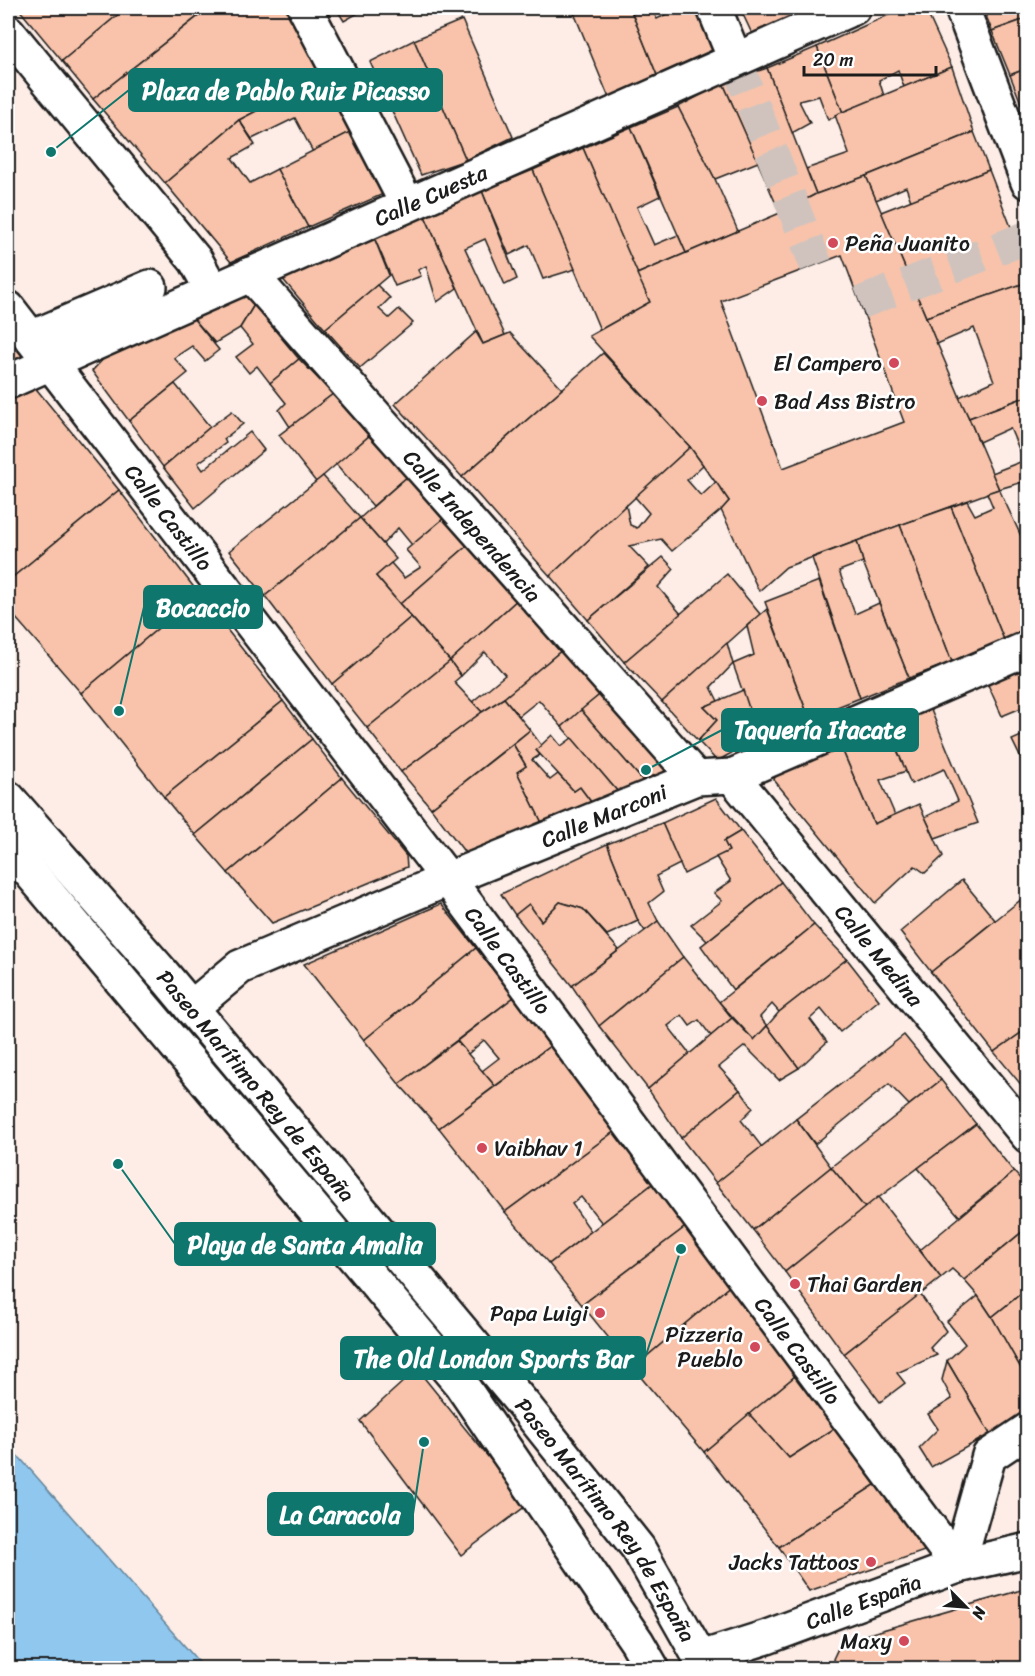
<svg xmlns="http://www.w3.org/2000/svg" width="1035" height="1676" font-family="Sriracha,sans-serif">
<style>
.water{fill:#90c7ee;stroke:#62839a;stroke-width:1.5}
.building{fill:#f8c3aa;stroke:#1c1c1c;stroke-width:1.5;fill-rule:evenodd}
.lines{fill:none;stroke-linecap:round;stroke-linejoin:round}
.minor-tunnel{stroke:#d0c3be;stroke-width:33;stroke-dasharray:33 16;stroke-linecap:butt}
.minor-casing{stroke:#1c1c1c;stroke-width:38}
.minor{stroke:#fff;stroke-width:33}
.poi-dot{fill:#d1495b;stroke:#fff;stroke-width:2}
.labels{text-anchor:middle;stroke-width:5;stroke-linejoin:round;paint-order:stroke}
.street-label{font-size:22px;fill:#1c1c1c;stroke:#fff}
.poi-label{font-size:22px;fill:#1c1c1c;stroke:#fff;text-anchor:end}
.leader{fill:none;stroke:#0f766e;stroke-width:2}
.callout-dot{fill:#0f766e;stroke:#fff;stroke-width:2}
.callout{fill:#0f766e;stroke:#0f766e;stroke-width:2}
.callout-label{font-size:24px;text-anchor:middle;font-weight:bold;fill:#fff}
</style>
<rect width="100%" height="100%" fill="#fdede6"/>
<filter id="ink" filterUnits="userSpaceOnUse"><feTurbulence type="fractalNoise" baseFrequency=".0167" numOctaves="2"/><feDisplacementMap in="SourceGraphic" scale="12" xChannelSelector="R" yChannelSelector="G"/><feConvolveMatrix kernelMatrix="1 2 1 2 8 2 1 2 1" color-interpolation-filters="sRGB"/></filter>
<g filter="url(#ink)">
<path class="water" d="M8 1448 21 1459 204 1668H8Z"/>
<g class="building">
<path d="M18 8H126L62 61Z"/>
<path d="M126 8H197L202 13 93 99 62 61Z"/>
<path d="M209 8H287L324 76 239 120 165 183 93 99Z"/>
<path d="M336 8H367L344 21Z"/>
<path d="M572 8H630L657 75 609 98Z"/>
<path d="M630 8H651L657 19 678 8H701L717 48 657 75Z"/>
<path d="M740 8H819L754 38Z"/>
<path d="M904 8H925L952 67 904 87 898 70 879 80 884 96 843 113 817 47Z"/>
<path d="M983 8H1028V18L992 31Z"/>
<path d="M1028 18V68L1010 75 992 31Z"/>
<path d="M462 20 513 137 466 160 414 40Z"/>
<path d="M414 40 466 160 421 175 370 62Z"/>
<path d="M817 47 843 113 828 120 819 96 799 101 810 123 792 133 767 68Z"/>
<path d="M952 67 974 132 866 176 816 194 806 169 849 154 835 115Z"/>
<path d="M767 68 816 194 780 213 723 83Z"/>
<path d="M1028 68V121L1010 75Z"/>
<path d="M324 76 354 130 313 152 295 118 252 139 239 120Z"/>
<path d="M723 83 758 162 715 179 678 107Z"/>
<path d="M678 107 715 179 738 231 686 253 631 127Z"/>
<path d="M239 120 255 145 232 158 250 183 277 169 308 227 231 262 165 183Z"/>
<path d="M631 127 660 196 637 207 654 245 678 235 686 253 637 274 583 148Z"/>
<path d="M354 130 388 192 308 227 277 169Z"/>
<path d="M974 132 989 170 911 201 906 187 876 200 866 176Z"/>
<path d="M583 148 650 302 600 330 533 170Z"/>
<path d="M533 170 575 269 543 279 529 245 509 255 482 191Z"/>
<path d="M989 170 1028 271V282L926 317 881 212Z"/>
<path d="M866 176 999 489 786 567 759 591 721 510 729 501 690 447 589 336 650 302 637 274 780 213 816 194ZM842 255 904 422 783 468 721 301Z"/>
<path d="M482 191 517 279 505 285 485 239 465 248 505 335 483 344 424 214Z"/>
<path d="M424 214 457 288 437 302 426 266 418 270 421 276 395 286 373 235Z"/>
<path d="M373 235 389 275 325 329 281 277Z"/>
<path d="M1028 282V396L969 418 959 397 994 381 974 328 937 344 926 317Z"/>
<path d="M377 285 390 298 379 309 389 318 399 309 413 323 360 368 325 329Z"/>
<path d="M243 293 254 305 240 328 215 343 193 318Z"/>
<path d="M254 305 299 359 270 383 257 366 249 373 236 357 253 344 240 328Z"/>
<path d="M193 318 219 350 205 361 192 346 174 358 188 373 129 421 92 371 109 353Z"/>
<path d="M8 328 27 353 25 362 8 369Z"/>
<path d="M476 332 483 344 510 333 562 389 462 477 395 404Z"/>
<path d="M603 353 690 447 550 576 462 477Z"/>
<path d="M299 359 333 394 290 427 279 410 286 403 270 383Z"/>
<path d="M175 384 210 427 163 467 129 421Z"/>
<path d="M33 385 119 490 8 581V397Z"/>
<path d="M333 394 369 436 316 482 279 435Z"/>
<path d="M1028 396V459L1024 461 1010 428 979 442 969 418Z"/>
<path d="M232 411 243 424 224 439 226 443 198 463 203 470 250 432 264 450 195 508 163 467 210 427Z"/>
<path d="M369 436 408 476 373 506 336 464Z"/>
<path d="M690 447 703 465 687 480 701 496 716 482 729 501 721 510 672 551 661 539 629 546 649 567 588 620 550 576 626 505 630 525 637 528 649 513 635 497Z"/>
<path d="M1028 459V492L1023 482 999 489 992 473Z"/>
<path d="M323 476 360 518 265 596 229 551Z"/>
<path d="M408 476 444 518 412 545 398 528 383 544 360 518Z"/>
<path d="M999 489 1028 551V630L1004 640 951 507 967 501 975 515 993 507 987 493Z"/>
<path d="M119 490 199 594 81 693 8 609V581Z"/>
<path d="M951 507 1004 640 952 662 900 525Z"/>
<path d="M360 518 396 559 376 576 411 617 332 684 265 596Z"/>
<path d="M444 518 468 545 400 604 376 576 391 563 404 578 421 567 406 550Z"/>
<path d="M900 525 952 662 909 678 863 562 857 541Z"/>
<path d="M857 541 863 562 839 571 855 614 879 603 909 678 860 698 812 558Z"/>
<path d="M468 545 518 599 450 661 400 604Z"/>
<path d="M663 557 674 569 658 587 681 614 624 662 588 620Z"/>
<path d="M727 574 760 614 662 702 624 662Z"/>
<path d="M819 581 860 698 809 718 765 602Z"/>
<path d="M199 594 283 701 164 797 81 693Z"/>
<path d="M518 599 562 650 504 698 482 712 472 702 505 675 485 652 461 676 450 661Z"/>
<path d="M767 609 809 718 759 738 733 664 754 655 747 626Z"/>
<path d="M411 617 450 661 367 728 332 684Z"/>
<path d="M727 643 733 664 711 687 718 701 704 707 717 720 698 741 662 702Z"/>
<path d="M562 650 603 692 562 727 539 700 519 716 504 698Z"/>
<path d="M1028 659V722L1021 708 1002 716 985 678Z"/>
<path d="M450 661 461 676 454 682 482 712 401 772 367 728Z"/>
<path d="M743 690 759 738 717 761 698 741 717 720 704 707Z"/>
<path d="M603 692 665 770 662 775 644 782 581 710Z"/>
<path d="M504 698 530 730 431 808 401 772 482 712Z"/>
<path d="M283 701 312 739 195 835 164 797Z"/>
<path d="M928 703 978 823 935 838 925 817 958 801 944 769 911 784 884 720Z"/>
<path d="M581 710 644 782 618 792 562 727Z"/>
<path d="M884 720 906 771 880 780 895 815 874 824 838 740Z"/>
<path d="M530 730 542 746 536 750 540 755 532 760 550 780 558 774 574 791 580 787 592 803 542 823 517 772 526 766 513 744Z"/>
<path d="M1028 733V773L1012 740Z"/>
<path d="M552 735 561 746 572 738 618 792 592 803 580 787 574 791 536 750Z"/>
<path d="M312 739 342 778 228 873 195 835Z"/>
<path d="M838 740 874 824 919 804 943 856 925 873 915 866 875 903 774 780 779 762Z"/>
<path d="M513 744 526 766 517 772 542 823 466 854 431 808Z"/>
<path d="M342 778 406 856 407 867 272 923 228 873Z"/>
<path d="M716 798 741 831 724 841 729 851 684 874 662 823Z"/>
<path d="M662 823 680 864 656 876 663 892 649 903 658 921 645 931 638 921 607 844Z"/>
<path d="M741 831 781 882 707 941 691 925 722 901 714 893 731 881 716 857 729 851 724 841Z"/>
<path d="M607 844 638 921 607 935 583 909 560 902 541 921 529 904 515 915 501 894Z"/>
<path d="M962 880 995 920 931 972 900 932Z"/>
<path d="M781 882 814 925 733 990 701 946Z"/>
<path d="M1028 894V1028L994 1052 931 972Z"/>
<path d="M560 902 583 909 619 950 572 986 515 915 529 904 541 921Z"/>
<path d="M441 904 476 948 364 1040 304 964Z"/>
<path d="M658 921 683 957 599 1026 572 986Z"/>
<path d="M814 925 847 959 779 1012 772 1004 760 1017 767 1026 754 1040 719 1002Z"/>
<path d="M476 948 514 997 399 1084 364 1040Z"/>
<path d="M683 957 732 1018 711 1036 699 1020 690 1026 682 1015 668 1026 690 1054 648 1089 599 1026Z"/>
<path d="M847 959 879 1000 840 1032 821 1009 810 1019 827 1042 799 1068 767 1026 779 1012Z"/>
<path d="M514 997 550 1046 495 1086 482 1071 499 1058 484 1040 468 1054 457 1041Z"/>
<path d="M732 1018 754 1040 767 1026 799 1068 779 1080 745 1046 719 1067 740 1090 681 1138 648 1089Z"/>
<path d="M1028 1028V1093L994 1052Z"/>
<path d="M904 1035 941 1080 909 1105 889 1084 815 1144 796 1119Z"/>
<path d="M457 1041 495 1086 439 1128 399 1084Z"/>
<path d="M550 1046 615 1131 505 1212 439 1128Z"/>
<path d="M941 1080 976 1124 865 1208 831 1167Z"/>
<path d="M740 1090 753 1108 741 1120 762 1147 716 1183 681 1138Z"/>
<path d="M796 1119 831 1167 753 1230 716 1183Z"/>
<path d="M976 1124 1014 1172 959 1216 918 1168Z"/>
<path d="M615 1131 655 1182 602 1223 581 1197 572 1204 591 1231 549 1264 505 1212Z"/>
<path d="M831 1167 865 1208 785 1272 753 1230Z"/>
<path d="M1014 1172 1028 1187V1227L964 1280 952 1269 941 1278 920 1250Z"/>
<path d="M655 1182 688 1225 582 1305 549 1264Z"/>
<path d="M878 1197 941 1278 844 1354 785 1272Z"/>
<path d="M688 1225 732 1284 633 1368 582 1305Z"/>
<path d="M1028 1227V1288L992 1317 978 1296 964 1280Z"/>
<path d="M732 1284 800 1372 704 1452 633 1368Z"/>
<path d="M1028 1288V1381L992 1317Z"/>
<path d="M920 1294 946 1331 930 1348 937 1355 897 1373 905 1383 880 1402 844 1354Z"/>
<path d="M978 1296 992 1317 1028 1381V1412L990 1434 947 1361 965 1344 947 1321Z"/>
<path d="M947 1361 990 1434 931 1467 919 1448 938 1429 928 1414 952 1399 942 1380Z"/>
<path d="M417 1369 527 1505 461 1555 360 1421Z"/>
<path d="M800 1372 843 1423 789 1458 749 1414Z"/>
<path d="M749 1414 789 1458 843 1423 884 1479 779 1547 704 1452Z"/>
<path d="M884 1479 936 1547 809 1591 779 1547Z"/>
<path d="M1028 1588V1668H838L833 1659 841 1642Z"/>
</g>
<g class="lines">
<g class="minor-tunnel">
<path d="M735 59 816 265"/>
<path d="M860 303 1028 237"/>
</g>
<g class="minor-casing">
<g id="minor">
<path d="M305 8 407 204"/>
<path d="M714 8 735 59"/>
<path d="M962 8 1028 182"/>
<path d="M8 32 196 261 212 290"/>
<path id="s1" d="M250 274 696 778"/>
<path id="s2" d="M8 308 448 879 958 1566"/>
<path d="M31 338 150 287"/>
<path id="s3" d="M8 382 853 8"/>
<path id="s4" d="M732 776 1028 1136"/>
<path id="s5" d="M8 798 163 974 527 1409 638 1548 706 1668"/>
<path d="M8 846 460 1383 637 1642 652 1668"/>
<path id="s6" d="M191 1008 240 967 448 879 696 778 732 776 1028 648"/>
<path d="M958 1566 989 1456 1028 1430"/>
<path id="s7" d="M701 1658 767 1637 958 1566 1028 1550"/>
</g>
</g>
<use href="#minor" class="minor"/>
</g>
</g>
<g class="poi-dot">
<circle cx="833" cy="243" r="6"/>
<circle cx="894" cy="363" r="6"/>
<circle cx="762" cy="401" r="6"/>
<circle cx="482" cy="1148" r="6"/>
<circle cx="795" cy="1284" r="6"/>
<circle cx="600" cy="1313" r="6"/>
<circle cx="755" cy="1347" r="6"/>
<circle cx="871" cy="1562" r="6"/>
<circle cx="904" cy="1641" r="6"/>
</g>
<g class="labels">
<g class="street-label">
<text dy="8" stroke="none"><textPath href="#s3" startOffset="462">Calle Cuesta</textPath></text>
<text dy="8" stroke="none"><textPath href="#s2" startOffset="264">Calle Castillo</textPath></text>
<text dy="8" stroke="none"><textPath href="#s1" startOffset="336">Calle Independencia</textPath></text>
<text dy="8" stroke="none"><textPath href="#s6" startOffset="458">Calle Marconi</textPath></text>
<text dy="8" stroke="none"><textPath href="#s4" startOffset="232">Calle Medina</textPath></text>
<text dy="8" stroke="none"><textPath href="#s2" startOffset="822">Calle Castillo</textPath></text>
<text dy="8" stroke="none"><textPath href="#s5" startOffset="380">Paseo Marítimo Rey de España</textPath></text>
<text dy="8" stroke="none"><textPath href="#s2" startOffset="1308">Calle Castillo</textPath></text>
<text dy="8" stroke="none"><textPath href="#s5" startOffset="938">Paseo Marítimo Rey de España</textPath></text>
<text dy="8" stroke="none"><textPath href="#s7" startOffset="172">Calle España</textPath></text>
</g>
<g class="poi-label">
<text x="845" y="251" text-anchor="start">Peña Juanito</text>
<text x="882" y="371">El Campero</text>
<text x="774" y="409" text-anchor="start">Bad Ass Bistro</text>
<text x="494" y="1156" text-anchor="start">Vaibhav 1</text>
<text x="807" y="1292" text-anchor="start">Thai Garden</text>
<text x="588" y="1321">Papa Luigi</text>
<text x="743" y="1342">Pizzeria<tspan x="743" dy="25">Pueblo</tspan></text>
<text x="859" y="1570">Jacks Tattoos</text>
<text x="892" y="1649">Maxy</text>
</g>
</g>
<path class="leader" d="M51 152L129 90M119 711L144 607M646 770L722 730M118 1164L175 1244M681 1249L645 1358M424 1442L413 1514"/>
<g class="callout-dot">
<circle cx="51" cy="152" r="6"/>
<circle cx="119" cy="711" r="6"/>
<circle cx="646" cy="770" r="6"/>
<circle cx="118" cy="1164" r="6"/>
<circle cx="681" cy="1249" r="6"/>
<circle cx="424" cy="1442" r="6"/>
</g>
<g class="callout">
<rect x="129" y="69" width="313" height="42" rx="6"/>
<rect x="144" y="586" width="118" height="42" rx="6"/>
<rect x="722" y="709" width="196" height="42" rx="6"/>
<rect x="175" y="1223" width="260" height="42" rx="6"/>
<rect x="341" y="1337" width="304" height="42" rx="6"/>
<rect x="268" y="1493" width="145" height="42" rx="6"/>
</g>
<g class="callout-label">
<text x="286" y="99">Plaza de Pablo Ruiz Picasso</text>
<text x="203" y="616">Bocaccio</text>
<text x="820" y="738">Taquería Itacate</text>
<text x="305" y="1253">Playa de Santa Amalia</text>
<text x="493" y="1367">The Old London Sports Bar</text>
<text x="340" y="1523">La Caracola</text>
</g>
<rect width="1035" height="1676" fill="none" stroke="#fff" stroke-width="30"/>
<rect x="15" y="15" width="1005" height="1646" fill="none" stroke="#1c1c1c" stroke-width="2" filter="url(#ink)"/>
<g transform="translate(966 1607) rotate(115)" stroke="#ffffff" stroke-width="4.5" paint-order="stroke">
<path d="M0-4.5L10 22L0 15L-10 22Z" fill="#1c1c1c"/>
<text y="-9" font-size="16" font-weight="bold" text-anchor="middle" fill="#1c1c1c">N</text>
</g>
<path d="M804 66v9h132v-9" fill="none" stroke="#1c1c1c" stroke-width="3"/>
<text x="813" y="66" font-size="18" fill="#1c1c1c" stroke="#ffffff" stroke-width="4.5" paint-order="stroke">20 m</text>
</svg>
